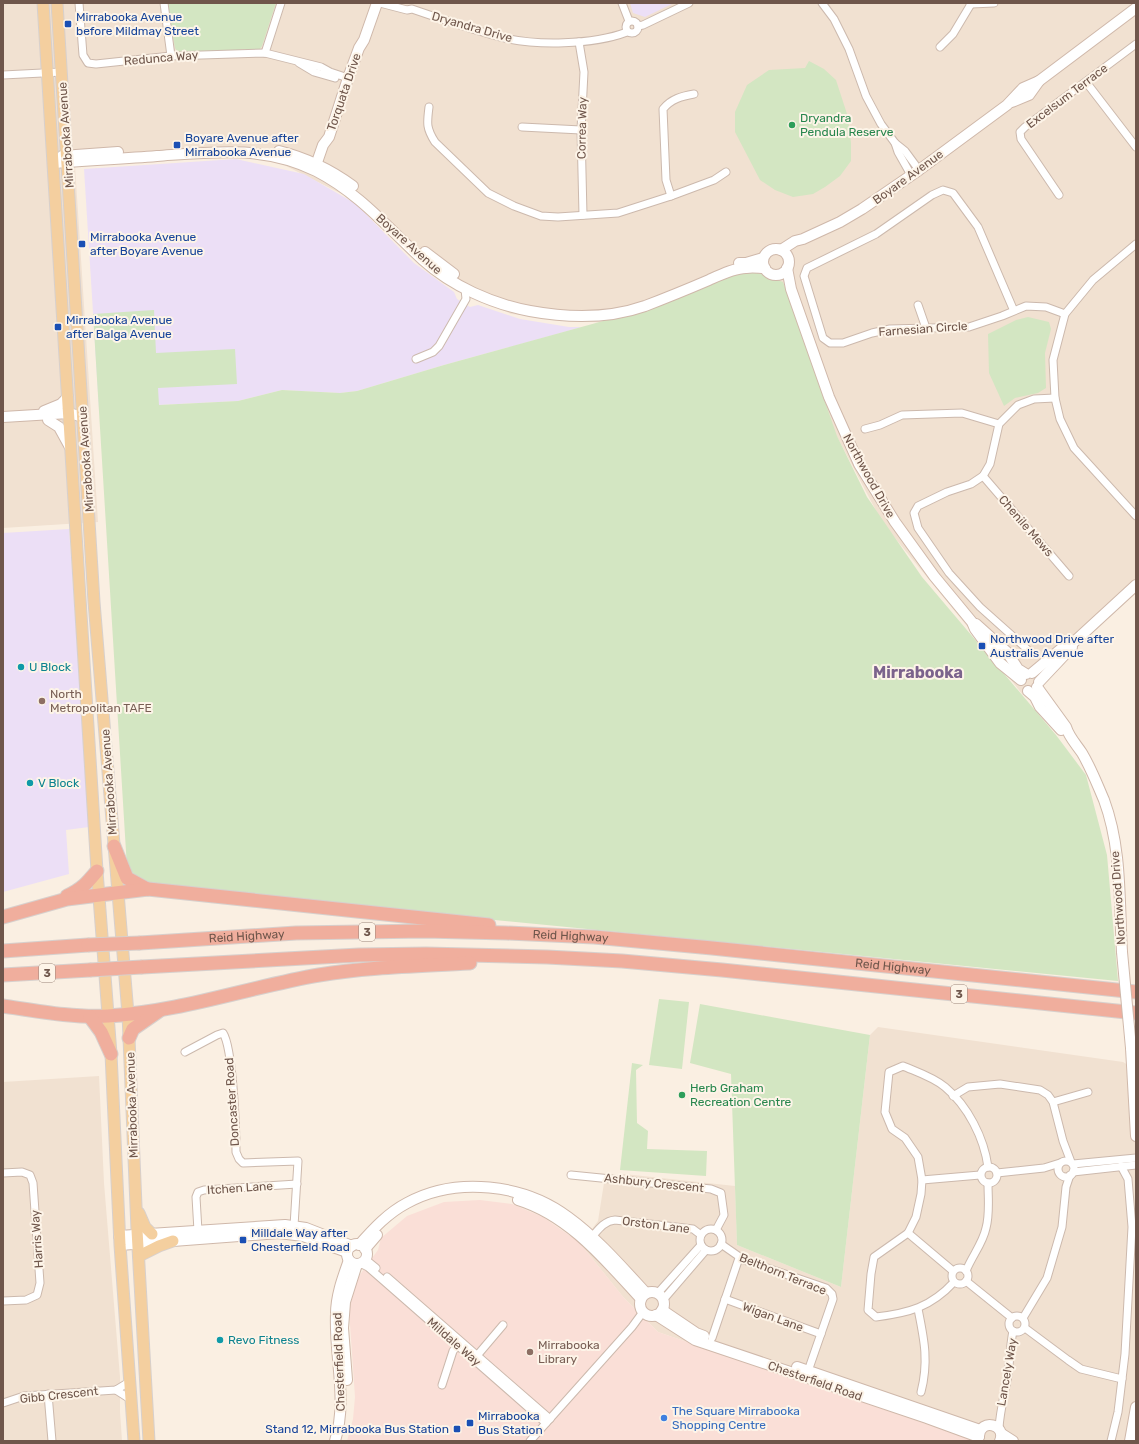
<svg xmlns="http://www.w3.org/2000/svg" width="1139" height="1444" font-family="Rubik,sans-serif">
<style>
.residential{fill:#f1e1d1}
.commercial{fill:#fadfd7}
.education{fill:#ecdff6}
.green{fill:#d3e6c2}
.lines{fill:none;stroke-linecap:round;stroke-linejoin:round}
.street-casing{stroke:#ccb9ad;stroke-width:9}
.secondary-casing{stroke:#cfb8aa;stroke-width:12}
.primary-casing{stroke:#d7d0cd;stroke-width:13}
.highway-casing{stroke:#d7d0cd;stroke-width:15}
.street{stroke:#fff;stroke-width:7}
.secondary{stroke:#fff;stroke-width:10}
.primary{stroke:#f4cf9f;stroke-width:11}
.highway{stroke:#f0ae9d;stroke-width:13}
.secondary-bridge-casing{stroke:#cfb8aa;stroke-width:12;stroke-linecap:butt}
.highway-bridge-casing{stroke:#d7d0cd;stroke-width:15;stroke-linecap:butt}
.secondary-bridge{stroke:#fff;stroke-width:10}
.highway-bridge{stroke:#f0ae9d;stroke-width:13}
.transit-dot{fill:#1a4fb4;stroke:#fdf4e8;stroke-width:1.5}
.leisure-dot{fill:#2e9e5b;stroke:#fdf4e8;stroke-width:1.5}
.culture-dot{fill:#0f9aa8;stroke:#fdf4e8;stroke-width:1.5}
.education-dot{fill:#8d6e63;stroke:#fdf4e8;stroke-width:1.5}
.shop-dot{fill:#3f7fe0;stroke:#fdf4e8;stroke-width:1.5}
.labels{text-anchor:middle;stroke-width:4;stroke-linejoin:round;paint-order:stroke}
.shield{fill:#fdf4e8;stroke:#9a857a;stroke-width:1}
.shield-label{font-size:11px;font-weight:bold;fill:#6f564b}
.transit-label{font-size:12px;fill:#164399;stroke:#fdf4e8;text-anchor:start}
.street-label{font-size:12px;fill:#6f564b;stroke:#fdf4e8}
.leisure-label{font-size:12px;fill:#27864d;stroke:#fdf4e8;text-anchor:start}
.culture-label{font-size:12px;fill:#0d838f;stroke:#fdf4e8;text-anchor:start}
.education-label{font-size:12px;fill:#785e54;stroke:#fdf4e8;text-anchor:start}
.shop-label{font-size:12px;fill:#366cbe;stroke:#fdf4e8;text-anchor:start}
.district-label{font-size:16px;font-weight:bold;fill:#7b638c;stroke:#fdf4e8}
</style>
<rect width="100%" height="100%" fill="#faefe2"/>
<g class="residential">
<path d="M3 3H1136V589L1023 695 882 522 824 412 604 323 511 314 444 282 344 195 270 158 191 157 75 166 98 522 3 528Z"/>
<path d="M878 1027 1123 1062 1136 1070V1441H976L658 1332 624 1298 579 1242 589 1233 598 1221 604 1183 624 1174 735 1186 737 1245 841 1287 870 1035Z"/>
<path d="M99 1076 104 1183 120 1377V1412L122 1441H3V1082Z"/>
</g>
<path class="commercial" d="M480 1200 512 1204 543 1217 579 1242 624 1298 658 1332 976 1441H347L353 1419 355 1397 349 1310 356 1280 378 1250 381 1238 407 1216 444 1202Z"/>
<g class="education">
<path d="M630 3H674L645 17 633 13Z"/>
<path d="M236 159 304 174 356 204 414 263 454 292 457 299 470 307 478 305 520 319 569 327H582L444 365 357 391 340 393 282 390 238 401 99 408 84 169Z"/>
<path d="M69 529 89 827 66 830 69 874 3 892V533Z"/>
</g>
<g class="green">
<path d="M167 3H276L262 46 259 50 244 49 229 52 182 53 177 51 175 48Z"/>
<path d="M809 61 824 69 836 80 848 117 851 143V161L840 176 825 187 813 194 793 197 775 190 760 180 735 132V112L747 85 769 70 805 68Z"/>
<path d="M750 270 783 282 837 436 867 497 922 577 1056 735 1086 775 1107 855 1118 981 128 884 93 314 154 310 156 353 235 349 237 384 158 388 159 405 238 401 282 390 340 393 357 391 444 365 614 318 725 277Z"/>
<path d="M1028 317 1049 322 1051 329 1045 353 1046 388 1038 393 1015 398 1004 406 989 373 988 334 1016 320Z"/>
<path d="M659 999 689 1002 682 1069 649 1065Z"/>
<path d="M700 1004 870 1035 841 1287 737 1245 731 1074 690 1063Z"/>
<path d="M632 1063 643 1065 636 1070 637 1123 648 1131 647 1149 707 1151 706 1176 620 1170Z"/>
</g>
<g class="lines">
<g class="street-casing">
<g id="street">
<path d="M79 3 83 55 88 63 96 64 171 56 265 53 321 67 330 72 348 78"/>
<path d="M164 3 171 56"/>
<path d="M380 3 407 10 412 9C441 19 470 29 500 37 535 46 593 45 627 32"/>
<path d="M622 3 629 21"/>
<path d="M822 3 834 19 849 49 866 96 881 124 895 143 905 151 919 170"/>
<path d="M970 3 971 4 994 3"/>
<circle cx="632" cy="27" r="6"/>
<path d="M638 26 643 25 689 3"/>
<path d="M579 42 584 72 581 130 583 215"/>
<path d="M940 47 953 34 971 4"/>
<path d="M265 53 281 3"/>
<path d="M299 63 314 72 335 78"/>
<path d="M3 75 62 72"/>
<path d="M1086 82 1136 147"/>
<path d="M429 107C427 123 426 128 435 142L488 193 514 206 541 216 558 217 618 213 671 196 714 180 726 172"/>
<path d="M522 127 581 130"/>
<path d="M895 143 898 152 911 175"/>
<path d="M1059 195 1021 139 1020 132 1025 127 1136 44"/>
<path d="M671 196 666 180 663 109C671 99 682 96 694 94"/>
<path d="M1136 244 1093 280 1065 314 1053 360 1055 398 1060 419 1074 448 1136 516"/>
<path d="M918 305 926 328"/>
<path d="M1014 311 978 227 953 193 943 190 932 195 876 234 807 268 804 276 823 338 830 343H843L872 333 890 329 969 327 1002 316 1026 306 1046 307 1065 314"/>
<path d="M416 359 433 352 439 346 466 299 465 289"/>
<path d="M865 429 880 425 902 415 962 413 999 424"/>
<path d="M983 476 1069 576"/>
<path d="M1027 649 980 607 949 573 918 528 914 513 918 506 947 492 971 484 983 476 990 464 999 424 1018 405 1034 399 1055 398"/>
<path d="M185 1052 217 1035 223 1033C233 1048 236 1130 236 1152L239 1159 243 1163 298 1161 294 1226"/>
<path d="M953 1096 968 1087 1000 1084 1040 1090 1048 1095 1053 1102 1063 1141 1071 1162"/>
<path d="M1053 1102 1088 1092"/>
<circle cx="1066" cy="1169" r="8"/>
<path d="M1073 1164 1136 1158"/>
<circle cx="989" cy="1175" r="8"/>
<path d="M1073 1172 1136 1165"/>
<path d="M3 1173 22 1172 30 1175 33 1183 40 1283 37 1295 26 1300 3 1301"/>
<path d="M997 1173 1044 1168 1060 1163"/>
<path d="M571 1175 711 1189 721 1193 724 1215 716 1230"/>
<path d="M922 1180 980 1175"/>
<circle cx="711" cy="1240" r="11"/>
<path d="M198 1231 196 1197 198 1192 204 1190 297 1184"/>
<path d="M908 1233 953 1271"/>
<path d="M592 1237C598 1230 604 1221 615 1220L693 1229 701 1235"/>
<path d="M721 1244 744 1260 826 1288 832 1294 833 1299 807 1374"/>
<path d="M365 1259 376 1268"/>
<path d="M360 1263 368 1267 546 1423"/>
<circle cx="960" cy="1276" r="8"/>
<path d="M966 1271C972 1256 983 1243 986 1228 990 1214 988 1198 988 1183"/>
<path d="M387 1277 550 1419"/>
<path d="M966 1281 1012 1318"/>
<path d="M954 1282C931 1307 909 1313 876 1317L868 1310 871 1274 874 1257 908 1233 916 1217 921 1194 922 1180 918 1157 905 1138 892 1129 885 1112 889 1072 903 1066C917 1072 933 1077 945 1087 968 1106 984 1138 988 1167"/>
<path d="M657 1294 701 1245"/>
<path d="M725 1299 821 1334"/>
<path d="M663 1300 706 1250"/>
<path d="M918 1309C924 1339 929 1361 921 1392"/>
<circle cx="1017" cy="1324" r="8"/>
<path d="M1023 1318 1047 1278 1062 1227 1066 1187 1070 1175"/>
<path d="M1025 1328 1068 1360 1081 1369 1122 1379"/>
<path d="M712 1338 739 1258"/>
<path d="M475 1358 503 1325"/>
<path d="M442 1385 453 1351 460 1342"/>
<path d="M116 1390 130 1399"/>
<path d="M48 1394 52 1441"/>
<path d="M3 1403 24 1396 116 1390 129 1382"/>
<path d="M999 1428C1000 1410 1005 1393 1008 1375 1010 1360 1010 1345 1013 1331"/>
<path d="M530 1441 632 1327 643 1312"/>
<path d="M1111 1441 1118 1412 1125 1354 1132 1227 1128 1179 1121 1166"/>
</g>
</g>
<g class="secondary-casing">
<g id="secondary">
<path d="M1012 102 1029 95 1039 81 1136 8"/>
<path d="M279 151C307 158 330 169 353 186"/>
<path d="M62 156 118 152"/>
<path d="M53 163C87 160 122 159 157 156 212 152 264 145 316 171 359 193 388 228 423 260 452 286 492 304 530 311 568 318 608 319 645 306 666 298 688 289 709 280 720 275 734 268 746 268 752 267 759 268 765 268"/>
<path d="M315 168 323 145 329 137 348 78 359 48 364 40 377 3"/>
<circle cx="776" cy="262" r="13"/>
<path d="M781 250 795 241 803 239 840 222 862 209 919 170 1007 105 1023 88 1039 81"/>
<path d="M425 252 454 274"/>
<path d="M739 263H746L763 258"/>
<path d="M787 268 791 289 829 397 859 464 895 522 934 576 972 622 975 629 1000 663 1021 680"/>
<path d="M44 411 61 404 68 397"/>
<path d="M3 417 69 413 83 417"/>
<path d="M48 420 59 427 70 447"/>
<path d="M976 624 1007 652 1018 669 1026 674"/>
<path d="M1032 673 1068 643 1074 642 1136 585"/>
<path d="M1039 682 1072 647"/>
<path d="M1037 687 1066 727C1069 737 1076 744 1082 753 1091 768 1097 784 1104 800 1122 848 1119 902 1122 952"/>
<path d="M1028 691 1035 697 1040 707 1061 730"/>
<path d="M1131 1048 1136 1136"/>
<path d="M518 1200C570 1216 606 1261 641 1299"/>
<path d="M119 1236 285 1225 306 1228 352 1246"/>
<circle cx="357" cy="1254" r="10"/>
<path d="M120 1245 279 1233 303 1236 347 1252"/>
<path d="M359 1245C374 1228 388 1213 407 1203 456 1176 524 1184 568 1217 597 1238 622 1267 646 1293"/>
<path d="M365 1249 377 1235"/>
<circle cx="652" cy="1304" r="12"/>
<path d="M662 1310 696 1333 704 1336"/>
<path d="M656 1315 695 1340 927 1418 979 1437"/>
<path d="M797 1367 980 1430"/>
<path d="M347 1380 343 1328 345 1302 357 1264"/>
<path d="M1002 1434 1013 1441"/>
<path d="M979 1436C980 1418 1007 1424 1000 1441"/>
<path d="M335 1441C348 1399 334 1357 336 1314 336 1295 343 1277 349 1260"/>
<path d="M1130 1441 1136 1407"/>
</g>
</g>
<g class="primary-casing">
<g id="primary">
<path d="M43 3 97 871 111 1054 120 1245 134 1441"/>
<path d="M57 3 94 602 128 1014 137 1230 149 1441"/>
<path d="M139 1213 145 1227 152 1234"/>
<path d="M139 1256 159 1246 173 1241"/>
</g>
</g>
<g class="highway-casing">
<g id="highway">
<path d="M114 846 127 878 147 889"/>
<path d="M67 896C82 889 87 883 97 871"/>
<path d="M3 917 67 899 148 889 489 925"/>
<path id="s1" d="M140 943 296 933 425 931 506 933 594 937 712 948 1136 992"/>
<path d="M3 951 88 945"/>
<path d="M142 967 359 955 426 954 547 957 622 961 722 970 1136 1013"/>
<path d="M3 975 90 970"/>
<path d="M3 1006C37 1011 74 1018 108 1016 180 1012 249 987 319 975 368 967 420 966 470 963"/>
<path d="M90 1017 101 1032 111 1054"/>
<path d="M129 1038 133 1029 159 1011"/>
</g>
</g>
<use href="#street" class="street"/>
<use href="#secondary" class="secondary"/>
<use href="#primary" class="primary"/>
<use href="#highway" class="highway"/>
<g class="secondary-bridge-casing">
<path id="secondary-bridge" d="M1122 952 1131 1048"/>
</g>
<g class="highway-bridge-casing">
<g id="highway-bridge">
<path d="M88 945 140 943"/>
<path d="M90 970 142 967"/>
</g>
</g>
<use href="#secondary-bridge" class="secondary-bridge"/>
<use href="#highway-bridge" class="highway-bridge"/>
</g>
<g class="transit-dot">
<rect x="64" y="20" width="8" height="8" rx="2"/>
<rect x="173" y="141" width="8" height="8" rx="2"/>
<rect x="78" y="240" width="8" height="8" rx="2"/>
<rect x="54" y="323" width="8" height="8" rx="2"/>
<rect x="978" y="642" width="8" height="8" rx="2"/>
<rect x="239" y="1236" width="8" height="8" rx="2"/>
<rect x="466" y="1419" width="8" height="8" rx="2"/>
<rect x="453" y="1425" width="8" height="8" rx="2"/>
</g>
<g class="leisure-dot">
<circle cx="792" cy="125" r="4"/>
<circle cx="682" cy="1095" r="4"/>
</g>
<g class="culture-dot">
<circle cx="21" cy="667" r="4"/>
<circle cx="30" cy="783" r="4"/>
<circle cx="220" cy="1340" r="4"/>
</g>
<g class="education-dot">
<circle cx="42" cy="701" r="4"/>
<circle cx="530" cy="1352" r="4"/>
</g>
<circle class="shop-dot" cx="664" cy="1418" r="4"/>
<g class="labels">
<g class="shield">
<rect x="359" y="923" width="16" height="18" rx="3"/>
<rect x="39" y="964" width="16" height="18" rx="3"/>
<rect x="951" y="985" width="16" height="18" rx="3"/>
</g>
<g class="shield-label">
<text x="367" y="936">3</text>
<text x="47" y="977">3</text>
<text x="959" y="998">3</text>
</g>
<g class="transit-label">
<text x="76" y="21">Mirrabooka Avenue<tspan x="76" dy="14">before Mildmay Street</tspan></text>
<text x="185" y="142">Boyare Avenue after<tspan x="185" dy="14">Mirrabooka Avenue</tspan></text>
<text x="90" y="241">Mirrabooka Avenue<tspan x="90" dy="14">after Boyare Avenue</tspan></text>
<text x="66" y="324">Mirrabooka Avenue<tspan x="66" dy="14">after Balga Avenue</tspan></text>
<text x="990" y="643">Northwood Drive after<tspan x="990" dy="14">Australis Avenue</tspan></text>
<text x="251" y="1237">Milldale Way after<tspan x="251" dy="14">Chesterfield Road</tspan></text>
<text x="478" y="1420">Mirrabooka<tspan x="478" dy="14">Bus Station</tspan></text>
<text x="449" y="1433" text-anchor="end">Stand 12, Mirrabooka Bus Station</text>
</g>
<g class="street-label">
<text transform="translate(472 27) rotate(16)" y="4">Dryandra Drive</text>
<text transform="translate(161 58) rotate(-5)" y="4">Redunca Way</text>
<text transform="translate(344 92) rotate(-71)" y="4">Torquata Drive</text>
<text transform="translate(1067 96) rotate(-37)" y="4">Excelsum Terrace</text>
<text transform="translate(582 128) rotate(-89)" y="4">Correa Way</text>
<text transform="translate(66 135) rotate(-94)" y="4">Mirrabooka Avenue</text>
<text transform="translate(908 177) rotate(-36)" y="4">Boyare Avenue</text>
<text transform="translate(409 244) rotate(42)" y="4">Boyare Avenue</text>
<text transform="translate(923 329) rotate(-4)" y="4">Farnesian Circle</text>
<text transform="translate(86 459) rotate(-94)" y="4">Mirrabooka Avenue</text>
<text transform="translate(869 476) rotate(61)" y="4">Northwood Drive</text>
<text transform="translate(1026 526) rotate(49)" y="4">Chenile Mews</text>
<text transform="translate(109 782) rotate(-94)" y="4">Mirrabooka Avenue</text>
<text transform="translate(1118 898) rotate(-94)" y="4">Northwood Drive</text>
<text dy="4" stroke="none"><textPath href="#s1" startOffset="107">Reid Highway</textPath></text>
<text dy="4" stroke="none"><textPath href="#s1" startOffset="431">Reid Highway</textPath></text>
<text dy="4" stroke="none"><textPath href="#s1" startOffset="755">Reid Highway</textPath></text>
<text transform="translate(232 1102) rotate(-94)" y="4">Doncaster Road</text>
<text transform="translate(132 1105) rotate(-92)" y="4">Mirrabooka Avenue</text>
<text transform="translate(654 1183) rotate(6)" y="4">Ashbury Crescent</text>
<text transform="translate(240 1188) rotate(-4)" y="4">Itchen Lane</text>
<text transform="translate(656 1225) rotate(7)" y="4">Orston Lane</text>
<text transform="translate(37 1239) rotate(-94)" y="4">Harris Way</text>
<text transform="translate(783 1274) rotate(22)" y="4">Belthorn Terrace</text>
<text transform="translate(773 1317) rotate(20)" y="4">Wigan Lane</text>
<text transform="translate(454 1342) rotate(41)" y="4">Milldale Way</text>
<text transform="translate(339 1362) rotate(-92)" y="4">Chesterfield Road</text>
<text transform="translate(1007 1372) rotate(-80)" y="4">Lancely Way</text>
<text transform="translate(815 1381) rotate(19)" y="4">Chesterfield Road</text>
<text transform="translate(59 1395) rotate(-6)" y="4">Gibb Crescent</text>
</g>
<g class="leisure-label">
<text x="800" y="122">Dryandra<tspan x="800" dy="14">Pendula Reserve</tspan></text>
<text x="690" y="1092">Herb Graham<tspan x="690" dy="14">Recreation Centre</tspan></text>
</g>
<g class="culture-label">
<text x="29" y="671">U Block</text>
<text x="38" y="787">V Block</text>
<text x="228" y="1344">Revo Fitness</text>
</g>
<g class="education-label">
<text x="50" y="698">North<tspan x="50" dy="14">Metropolitan TAFE</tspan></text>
<text x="538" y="1349">Mirrabooka<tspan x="538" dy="14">Library</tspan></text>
</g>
<g class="shop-label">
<text x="672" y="1415">The Square Mirrabooka<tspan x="672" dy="14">Shopping Centre</tspan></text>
</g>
<g class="district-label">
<text x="918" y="678">Mirrabooka</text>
</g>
</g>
<rect width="1139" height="1444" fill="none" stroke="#6f564b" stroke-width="8"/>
</svg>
